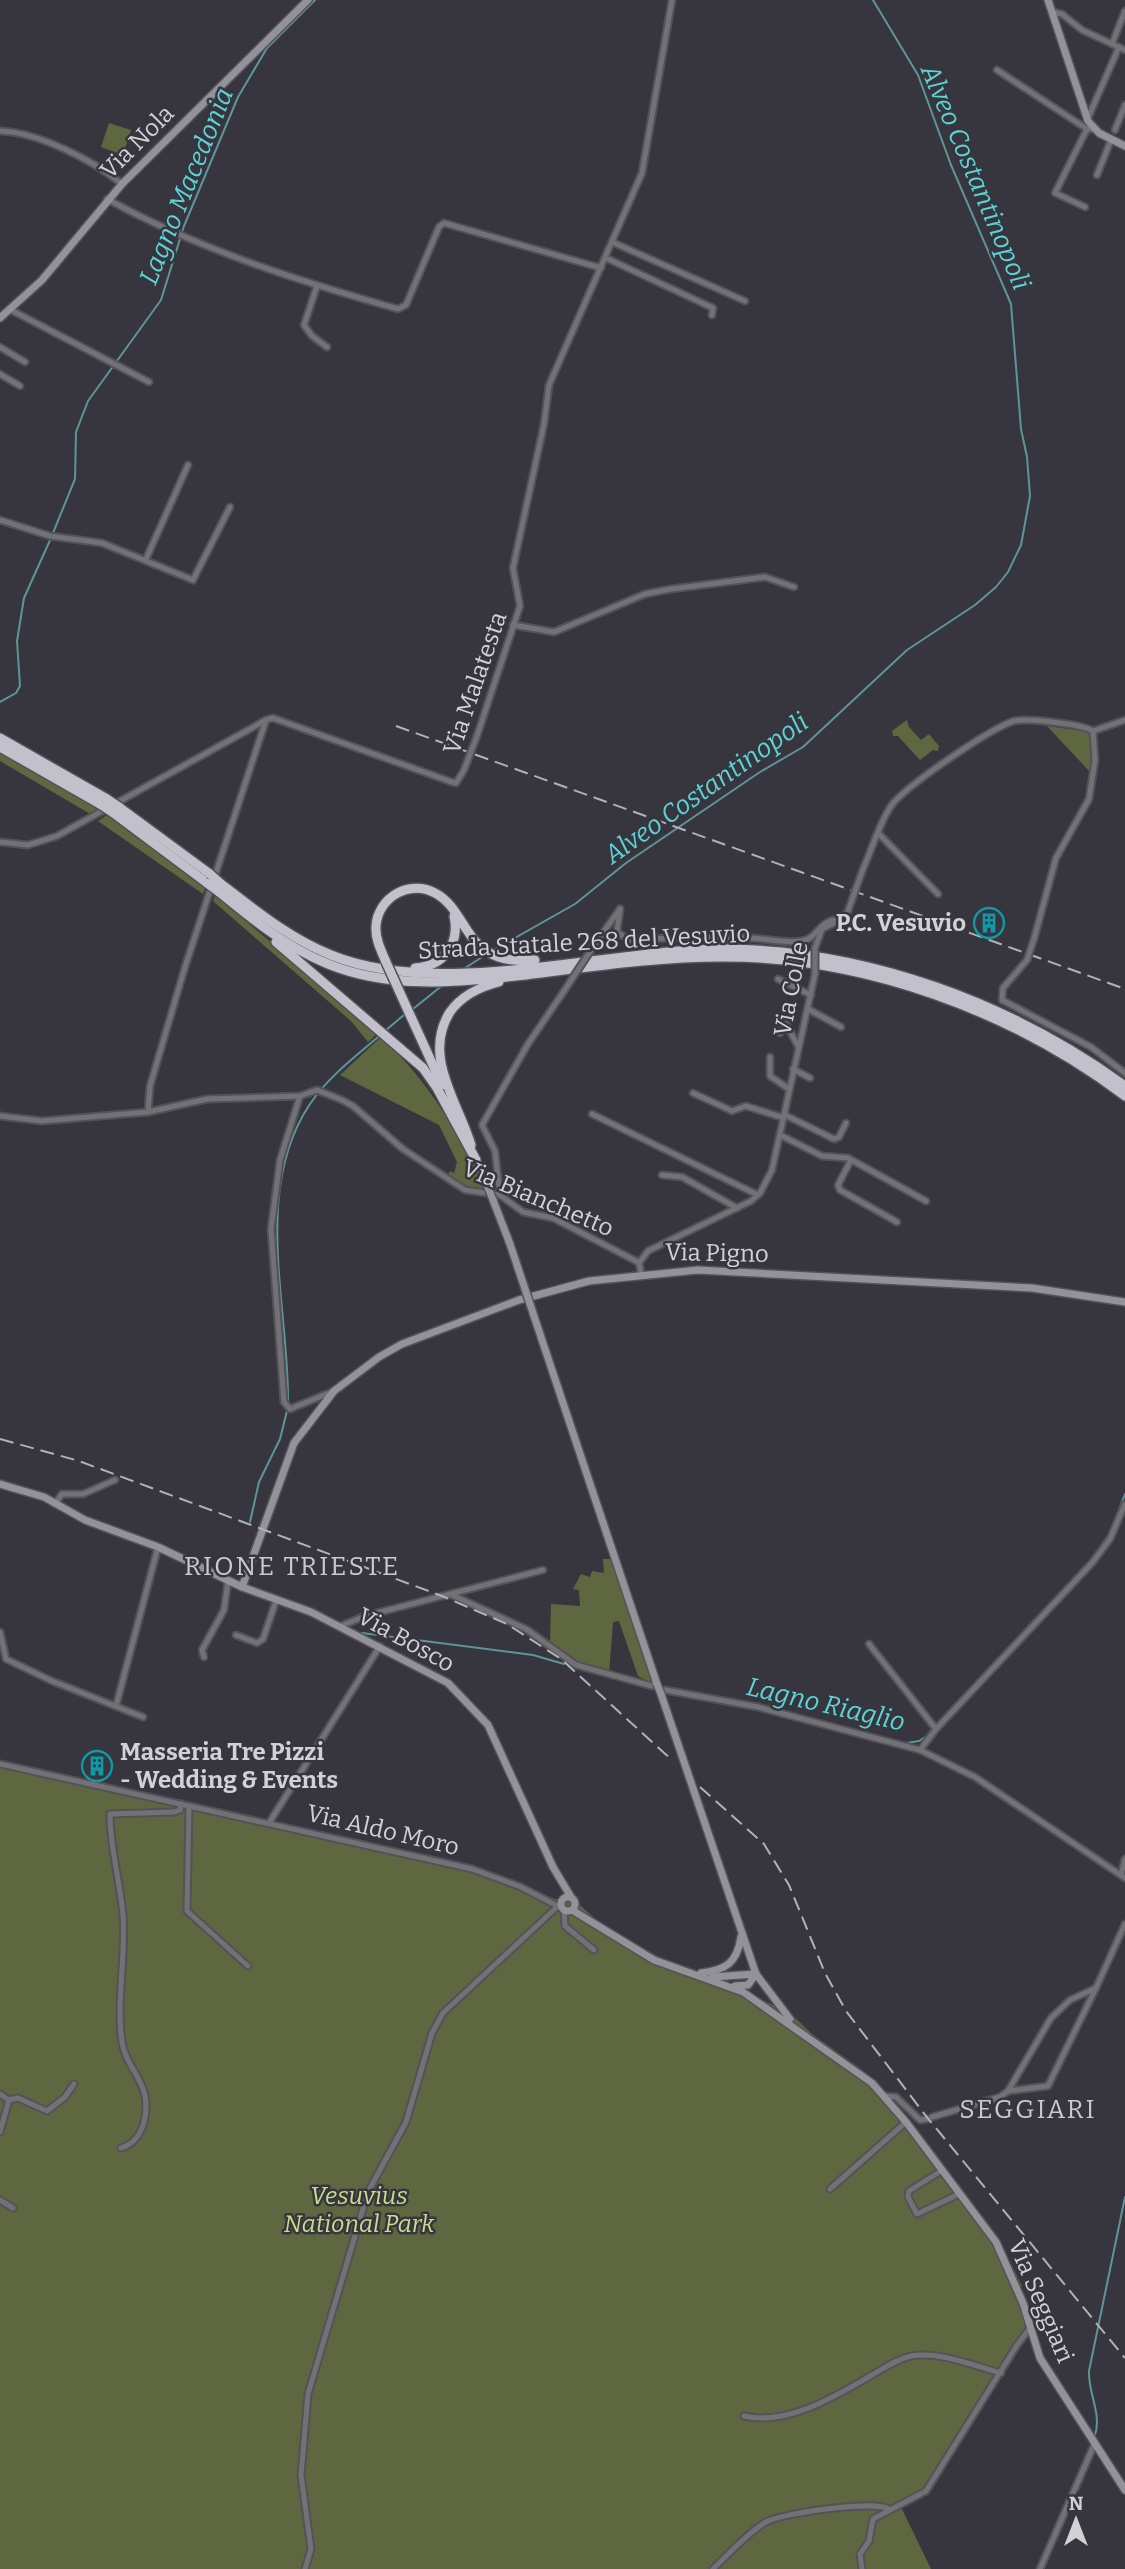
<svg xmlns="http://www.w3.org/2000/svg" width="1125" height="2569" font-family="Bitter,serif">
<style>
.green{fill:#5f6741}
.lines{fill:none;stroke-linecap:round;stroke-linejoin:round}
.stream{stroke:#5e9598;stroke-width:2}
.street-casing{stroke:#535259;stroke-width:9}
.secondary-casing{stroke:#535259;stroke-width:10}
.highway-casing{stroke:#535259;stroke-width:12}
.street{stroke:#727276;stroke-width:5}
.secondary{stroke:#939298;stroke-width:7}
.highway{stroke:#c2c1cb;stroke-width:9}
.rail{stroke:#b2b1b6;stroke-width:2;stroke-dasharray:14 7;stroke-linecap:butt}
.street-bridge-casing{stroke:#535259;stroke-width:9;stroke-linecap:butt}
.secondary-bridge-casing{stroke:#535259;stroke-width:10;stroke-linecap:butt}
.highway-bridge-casing{stroke:#535259;stroke-width:12;stroke-linecap:butt}
.street-bridge{stroke:#727276;stroke-width:5}
.secondary-bridge{stroke:#939298;stroke-width:7}
.highway-bridge{stroke:#c2c1cb;stroke-width:9}
.labels{text-anchor:middle;stroke-width:5;stroke-linejoin:round;paint-order:stroke}
.street-label{font-size:24px;fill:#d2d1d6;stroke:#37363e}
.poi-label{font-size:24px;font-weight:bold;fill:#d2d1d6;stroke:#37363e;text-anchor:end}
.park-label{font-size:24px;font-style:italic;fill:#cadb8b;stroke:#37363e}
.water-label{font-size:26px;font-style:italic;fill:#5dd3d6;stroke:#37363e}
.neighbourhood-label{font-size:26px;letter-spacing:2px;fill:#cac9d3;stroke:#37363e}
</style>
<rect width="100%" height="100%" fill="#37363e"/>
<g class="green">
<path d="M109 123 131 130 123 155 101 147Z"/>
<path d="M907 720 909 727 921 740 929 734 939 746 938 751 933 750 920 760 898 736H893L892 731Z"/>
<path d="M1047 726 1089 732 1093 747 1091 773Z"/>
<path d="M0 752 101 810 92 815 0 761Z"/>
<path d="M107 815 205 888 203 894 98 821Z"/>
<path d="M215 895 378 1033 368 1042 351 1021 213 901Z"/>
<path d="M381 1037C427 1079 460 1134 485 1190L465 1188 448 1175 450 1171 454 1173 457 1162 439 1125 340 1075Z"/>
<path d="M603 1559H612L653 1684 638 1676 619 1621 613 1622 609 1674 576 1662 550 1642 551 1604 580 1606 579 1590 573 1589 581 1574 590 1577 592 1571 604 1573Z"/>
<path d="M0 1762 435 1858 478 1868 555 1899 574 1900 607 1929 629 1942 685 1969 702 1972 744 1990 792 2015 812 2034 865 2072 930 2146 944 2171 1000 2242 1022 2286 1020 2289 1033 2320 928 2489 923 2496 900 2505 931 2569H0Z"/>
</g>
<g class="lines">
<g class="stream">
<path d="M53 533 75 479 76 432 88 401 161 300 184 226 238 97 267 48 315 0"/>
<path d="M0 702 16 693 20 686 17 641 24 598 51 538"/>
<path d="M492 951 575 904 626 863 760 772 803 747 907 650 975 605 996 587 1008 572 1021 545 1030 496 1027 457 1021 429 1011 304 951 165 918 75 873 0"/>
<path d="M465 968 487 954"/>
<path d="M413 1009 444 984"/>
<path d="M385 1031 405 1014"/>
<path d="M288 1402C289 1306 252 1190 310 1104 328 1077 355 1057 378 1037"/>
<path d="M250 1522 259 1482 280 1439 287 1411"/>
<path d="M1113 1525 1125 1494"/>
<path d="M1099 1549 1109 1534"/>
<path d="M1033 1622 1094 1557"/>
<path d="M362 1633 533 1655 564 1664"/>
<path d="M706 1695 749 1703"/>
<path d="M907 1743 919 1741 930 1734"/>
<path d="M1095 2435C1102 2414 1088 2393 1089 2371L1125 2197"/>
</g>
<g class="street-casing">
<g id="street">
<path d="M1052 12 1062 14 1082 30 1125 50"/>
<path d="M1112 44 1125 11"/>
<path d="M997 70 1087 129H1095"/>
<path d="M1088 118 1119 47"/>
<path d="M1115 130 1125 105"/>
<path d="M0 131C37 132 93 160 122 184"/>
<path d="M1097 175 1111 140"/>
<path d="M107 199C198 249 298 281 398 309L406 305 439 227 444 223 601 268"/>
<path d="M1085 207 1055 193 1087 129"/>
<path d="M612 242 745 301"/>
<path d="M606 258 713 308 712 315"/>
<path d="M317 286 304 325 312 336 327 347"/>
<path d="M11 310 149 382"/>
<path d="M0 347 25 362"/>
<path d="M0 374 20 386"/>
<path d="M0 520 50 536 102 543 193 580 230 507"/>
<path d="M146 559 188 465"/>
<path d="M513 625 554 632 645 594 671 589 765 577 794 587"/>
<path d="M477 736 520 606 513 568 544 424 549 385 642 173 672 0"/>
<path d="M878 833 938 894"/>
<path d="M0 842 28 845 57 836 266 720"/>
<path d="M863 869C872 849 879 824 891 806 904 787 991 728 1014 721 1028 718 1081 724 1093 731L1125 720"/>
<path d="M620 909 617 932 629 940C668 938 708 937 748 938 764 938 785 944 802 941 819 938 818 919 842 919"/>
<path d="M1034 939 1056 858 1089 799 1095 760 1093 731"/>
<path d="M595 944 620 909"/>
<path d="M815 948 822 929 842 919 848 911"/>
<path d="M1027 960 1003 988 1002 1000 1091 1047 1125 1073"/>
<path d="M778 979 811 995"/>
<path d="M808 1009 841 1027"/>
<path d="M780 1033 786 1024 798 1046"/>
<path d="M770 1057V1076L789 1089"/>
<path d="M793 1069 810 1078"/>
<path d="M693 1093 732 1111 746 1106 784 1118"/>
<path d="M300 1096 280 1160 271 1229 284 1402 290 1409 334 1391"/>
<path d="M148 1112 150 1086 185 967 266 720 273 718 449 781 456 783 464 770"/>
<path d="M592 1114 758 1195"/>
<path d="M785 1115 834 1139 839 1137 846 1123"/>
<path d="M0 1116 42 1121 148 1112 207 1099 300 1096 317 1090 342 1100 353 1106 403 1149 465 1190 500 1195 523 1212 553 1218 634 1260 639 1263 641 1273"/>
<path d="M780 1135 822 1156 848 1158 926 1201"/>
<path d="M851 1160 838 1185 840 1190 897 1222"/>
<path d="M662 1175 682 1177 737 1208"/>
<path d="M500 1195 495 1151 482 1125 528 1044 562 994"/>
<path d="M639 1263 648 1251 751 1201 760 1193 772 1170 815 974"/>
<path d="M55 1504 62 1494H83L115 1480"/>
<path d="M450 1594 526 1629 576 1665 652 1686"/>
<path d="M341 1626 365 1616 543 1570"/>
<path d="M0 1632 6 1659 52 1681 143 1717"/>
<path d="M236 1635 257 1643 263 1639 276 1601"/>
<path d="M869 1644 936 1729 920 1750"/>
<path d="M204 1657 202 1650 224 1610 228 1581"/>
<path d="M665 1690 758 1707 920 1750 975 1777 1125 1878"/>
<path d="M116 1706 158 1547"/>
<path d="M936 1729 1092 1563 1110 1539 1125 1504"/>
<path d="M0 1764 472 1869 521 1887 563 1909"/>
<path d="M189 1806 187 1911 248 1966"/>
<path d="M269 1823 380 1646"/>
<path d="M1121 1875 1125 1859"/>
<path d="M564 1910 565 1926 594 1950"/>
<path d="M1008 2091 1048 2086 1096 1988"/>
<path d="M0 2094 9 2100 18 2098 47 2111 65 2097 74 2084"/>
<path d="M884 2096 896 2097 920 2120 927 2119"/>
<path d="M932 2117 1000 2097 1008 2091 1051 2018 1070 2000 1096 1988 1125 1924"/>
<path d="M0 2132 9 2100"/>
<path d="M121 2148C139 2143 146 2124 146 2106 147 2082 125 2065 122 2042 116 2000 126 1958 123 1915 120 1881 110 1848 110 1814L174 1812 180 1810 181 1804"/>
<path d="M941 2171 909 2191 908 2197 917 2214 959 2194"/>
<path d="M830 2189 906 2122"/>
<path d="M0 2200 13 2208"/>
<path d="M744 2416C787 2426 836 2396 872 2375 884 2368 897 2359 911 2356 940 2351 974 2366 1001 2373"/>
<path d="M305 2569 311 2549 301 2475 308 2394 368 2192 406 2122 432 2033 443 2013 558 1906"/>
<path d="M713 2569C729 2554 747 2533 766 2522 782 2513 875 2500 889 2509"/>
<path d="M862 2569 860 2554 869 2541 873 2519 926 2491 1017 2345 1030 2328"/>
<path d="M1040 2569 1094 2445"/>
</g>
</g>
<g class="secondary-casing">
<g id="secondary">
<path d="M1048 0 1088 121 1099 133 1125 146"/>
<path d="M0 318 42 280 122 184 308 0"/>
<path d="M476 1160 487 1185"/>
<path d="M493 1200 510 1244"/>
<path d="M546 1352 657 1684"/>
<path d="M0 1484 44 1497 85 1520 158 1547 242 1587 311 1612 448 1683 488 1725 553 1867 571 1897"/>
<path d="M242 1587 294 1443 334 1391 379 1357 402 1344 519 1300 589 1281 698 1270 1032 1288 1125 1302"/>
<path d="M661 1694 756 1974 790 2019"/>
<circle cx="568" cy="1904" r="7"/>
<path d="M572 1910 654 1960 743 1992 872 2083 906 2122 996 2242 1023 2303 1040 2358 1125 2490"/>
<path d="M701 1973C726 1970 737 1963 741 1937"/>
<path d="M712 1977 756 1974"/>
<path d="M735 1986 748 1985 756 1974"/>
</g>
</g>
<g class="highway-casing">
<g id="highway">
<path d="M0 738 107 799"/>
<path d="M0 747 100 804"/>
<path d="M119 807 210 874"/>
<path d="M112 812 207 883"/>
<path d="M220 883C255 910 289 938 331 955 442 1000 605 949 725 949 867 950 1011 1003 1125 1086"/>
<path d="M218 891C252 919 286 947 328 964 392 990 459 982 526 975 591 967 656 957 721 957 863 956 1012 1011 1125 1096"/>
<path d="M276 942 423 1068 437 1088 476 1160"/>
<path d="M386 962C381 950 375 939 376 926 378 897 410 879 435 893 460 906 464 938 488 952 502 961 519 961 535 960"/>
<path d="M415 968C444 966 460 944 454 916"/>
<path d="M411 1017 442 1085"/>
<path d="M471 1145C458 1102 422 1056 450 1012 462 995 479 987 499 982"/>
</g>
</g>
<use href="#street" class="street"/>
<use href="#secondary" class="secondary"/>
<use href="#highway" class="highway"/>
<g class="rail">
<path d="M396 726 1125 989"/>
<path d="M0 1439 79 1461 442 1596 507 1624 561 1659 673 1761"/>
<path d="M700 1787 764 1844 789 1885 825 1973 846 2011 926 2116 1125 2358"/>
</g>
<g class="street-bridge-casing">
<g id="street-bridge">
<path d="M464 770 477 736"/>
<path d="M848 911 863 869"/>
<path d="M1027 960 1034 939"/>
<path d="M815 974V948"/>
<path d="M562 994 595 944"/>
</g>
</g>
<g class="secondary-bridge-casing">
<g id="secondary-bridge">
<path d="M487 1185 493 1200"/>
<path d="M510 1244 546 1352"/>
<path d="M657 1684 661 1694"/>
</g>
</g>
<g class="highway-bridge-casing">
<g id="highway-bridge">
<path d="M107 799 119 807"/>
<path d="M100 804 112 812"/>
<path d="M210 874 220 883"/>
<path d="M207 883 218 891"/>
<path d="M386 962 411 1017"/>
</g>
</g>
<use href="#street-bridge" class="street-bridge"/>
<use href="#secondary-bridge" class="secondary-bridge"/>
<use href="#highway-bridge" class="highway-bridge"/>
</g>
<defs>
<g id="building-ring" transform="scale(1.575)"><circle r="9.5" fill="#37363e" stroke="#0f9aa8" stroke-width="1.5"/><path d="M-4-6H4V6H1V3H-1V6H-4ZM-2.5-4.3h1.7v1.8h-1.7ZM.8-4.3h1.7v1.8H.8ZM-2.5-1h1.7V.8h-1.7ZM.8-1h1.7V.8H.8Z" fill="#0f9aa8"/></g>
</defs>
<g fill-rule="evenodd">
<use href="#building-ring" x="989" y="923"/>
<use href="#building-ring" x="97" y="1766"/>
</g>
<g class="labels">
<g class="street-label">
<text transform="translate(137 142) rotate(-45)" y="8">Via Nola</text>
<text transform="translate(475 683) rotate(-71)" y="8">Via Malatesta</text>
<text transform="translate(584 942) rotate(-3)" y="8">Strada Statale 268 del Vesuvio</text>
<text transform="translate(791 989) rotate(-79)" y="8">Via Colle</text>
<text transform="translate(538 1198) rotate(23)" y="8">Via Bianchetto</text>
<text transform="translate(717 1253) rotate(1)" y="8">Via Pigno</text>
<text transform="translate(406 1640) rotate(29)" y="8">Via Bosco</text>
<text transform="translate(383 1830) rotate(13)" y="8">Via Aldo Moro</text>
<text transform="translate(1041 2301) rotate(67)" y="8">Via Seggiari</text>
</g>
<g class="poi-label">
<text x="966" y="931">P.C. Vesuvio</text>
<text x="120" y="1760" text-anchor="start">Masseria Tre Pizzi<tspan x="120" dy="28">- Wedding &amp; Events</tspan></text>
</g>
<g class="park-label">
<text x="359" y="2204">Vesuvius<tspan x="359" dy="28">National Park</tspan></text>
</g>
<g class="water-label">
<text transform="translate(976 177) rotate(67)" y="9">Alveo Costantinopoli</text>
<text transform="translate(186 186) rotate(-68)" y="9">Lagno Macedonia</text>
<text transform="translate(706 788) rotate(-35)" y="9">Alveo Costantinopoli</text>
<text transform="translate(826 1704) rotate(13)" y="9">Lagno Riaglio</text>
</g>
<g class="neighbourhood-label">
<text x="292" y="1575">RIONE TRIESTE</text>
<text x="1028" y="2118">SEGGIARI</text>
</g>
</g>
<g transform="translate(1076 2520)" stroke="#37363e" stroke-width="5" paint-order="stroke">
<path d="M0-5L12 26L0 18L-12 26Z" fill="#d2d1d6"/>
<text y="-10" font-size="19" font-weight="bold" text-anchor="middle" fill="#d2d1d6">N</text>
</g>
</svg>
